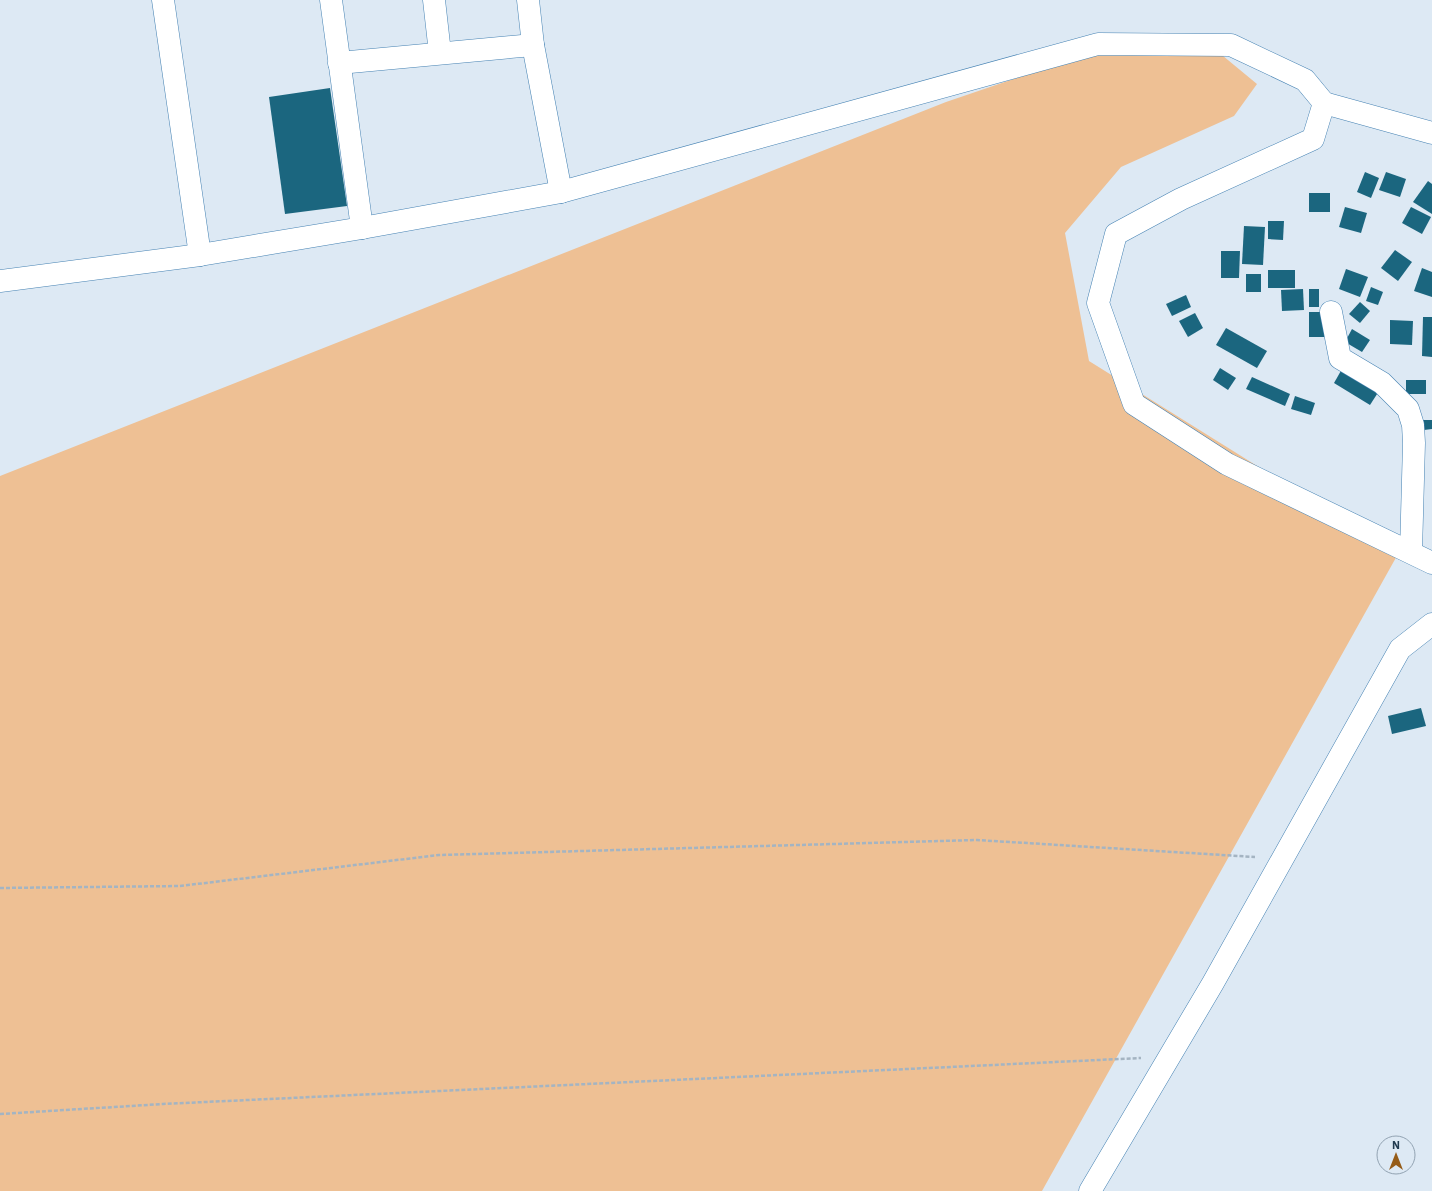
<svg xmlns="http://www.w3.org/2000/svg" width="1432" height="1191" font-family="'IBM Plex Sans',sans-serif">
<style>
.green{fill:#eec094}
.building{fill:#1b667f}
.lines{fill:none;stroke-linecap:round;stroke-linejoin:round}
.minor-casing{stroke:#4582b3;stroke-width:23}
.path{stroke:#a4b4c2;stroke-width:2.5;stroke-dasharray:4 2;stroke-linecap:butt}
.minor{stroke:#fff;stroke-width:22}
</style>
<rect width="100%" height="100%" fill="#dde9f4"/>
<path class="green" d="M1211 46 1257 84 1234 116 1121 167 1065 233 1089 361 1398 554 1042 1191H0V476L946 102 1096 51Z"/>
<g class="building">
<path d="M330 88 347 206 285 214 269 97Z"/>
<path d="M1365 172 1379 178 1371 198 1357 192Z"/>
<path d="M1386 172 1406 179 1400 197 1379 190Z"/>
<path d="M1428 181 1432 184V214L1413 202Z"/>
<rect x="1309" y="193" width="21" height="19"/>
<path d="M1345 207 1367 213 1361 233 1339 227Z"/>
<path d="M1411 207 1431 217 1422 234 1402 223Z"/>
<path d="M1268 221H1284L1283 240 1268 239Z"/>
<path d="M1244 226 1265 227 1263 265 1242 264Z"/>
<path d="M1395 250 1412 262 1398 281 1381 268Z"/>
<path d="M1221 251H1240L1239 278H1221Z"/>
<path d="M1422 268 1432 272V297L1414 291Z"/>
<path d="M1346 269 1368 277 1360 297 1339 289Z"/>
<rect x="1268" y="270" width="27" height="18"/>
<rect x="1246" y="274" width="15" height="18"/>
<path d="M1371 287 1383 292 1378 305 1366 301Z"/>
<path d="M1303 289 1304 310 1282 311 1281 290Z"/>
<rect x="1309" y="289" width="10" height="18"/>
<path d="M1186 295 1191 307 1172 316 1166 304Z"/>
<path d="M1360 302 1370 311 1360 323 1349 314Z"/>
<rect x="1309" y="312" width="18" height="25"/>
<path d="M1195 313 1203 328 1188 337 1179 321Z"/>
<path d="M1423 317H1432V357L1422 356Z"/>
<path d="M1390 320 1413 321 1412 345 1390 344Z"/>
<path d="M1226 328 1267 351 1257 368 1216 345Z"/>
<path d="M1352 329 1370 340 1362 352 1345 342Z"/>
<path d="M1220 368 1236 378 1228 390 1213 380Z"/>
<path d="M1342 369 1379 391 1370 405 1334 383Z"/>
<path d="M1252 377 1290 394 1285 406 1246 389Z"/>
<rect x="1406" y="380" width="20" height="14"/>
<path d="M1295 396 1315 403 1311 415 1291 409Z"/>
<path d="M1423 420H1432V429L1424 430Z"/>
<path d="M1421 708 1426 726 1392 734 1388 716Z"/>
</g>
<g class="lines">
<g class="minor-casing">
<g id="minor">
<path d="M163 0 200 255"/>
<path d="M331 0 362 228"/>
<path d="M434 0 440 53"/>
<path d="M528 0 533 45 561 192"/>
<path d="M339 63 533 45"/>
<path d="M1324 103 1432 133"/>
<path d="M0 281 200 255 362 228 561 192 1098 44 1231 45 1305 80 1324 103 1313 139 1181 199 1116 234 1098 303 1134 404 1227 464 1432 563"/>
<path d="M1331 312 1340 358 1382 383 1408 409 1413 425 1414 443 1411 552"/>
<path d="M1090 1191 1213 983 1400 649 1432 624"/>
</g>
</g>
<g class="path">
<path d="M0 888 180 886 439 855 977 840 1255 857"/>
<path d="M0 1114 163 1104 1141 1058"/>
</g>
<use href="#minor" class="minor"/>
</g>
<g transform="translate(1396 1155)"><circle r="19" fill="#dde9f4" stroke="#92a3b2"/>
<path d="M0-3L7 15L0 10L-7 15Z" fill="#955c18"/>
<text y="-6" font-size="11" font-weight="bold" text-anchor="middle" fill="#213b50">N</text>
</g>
</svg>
